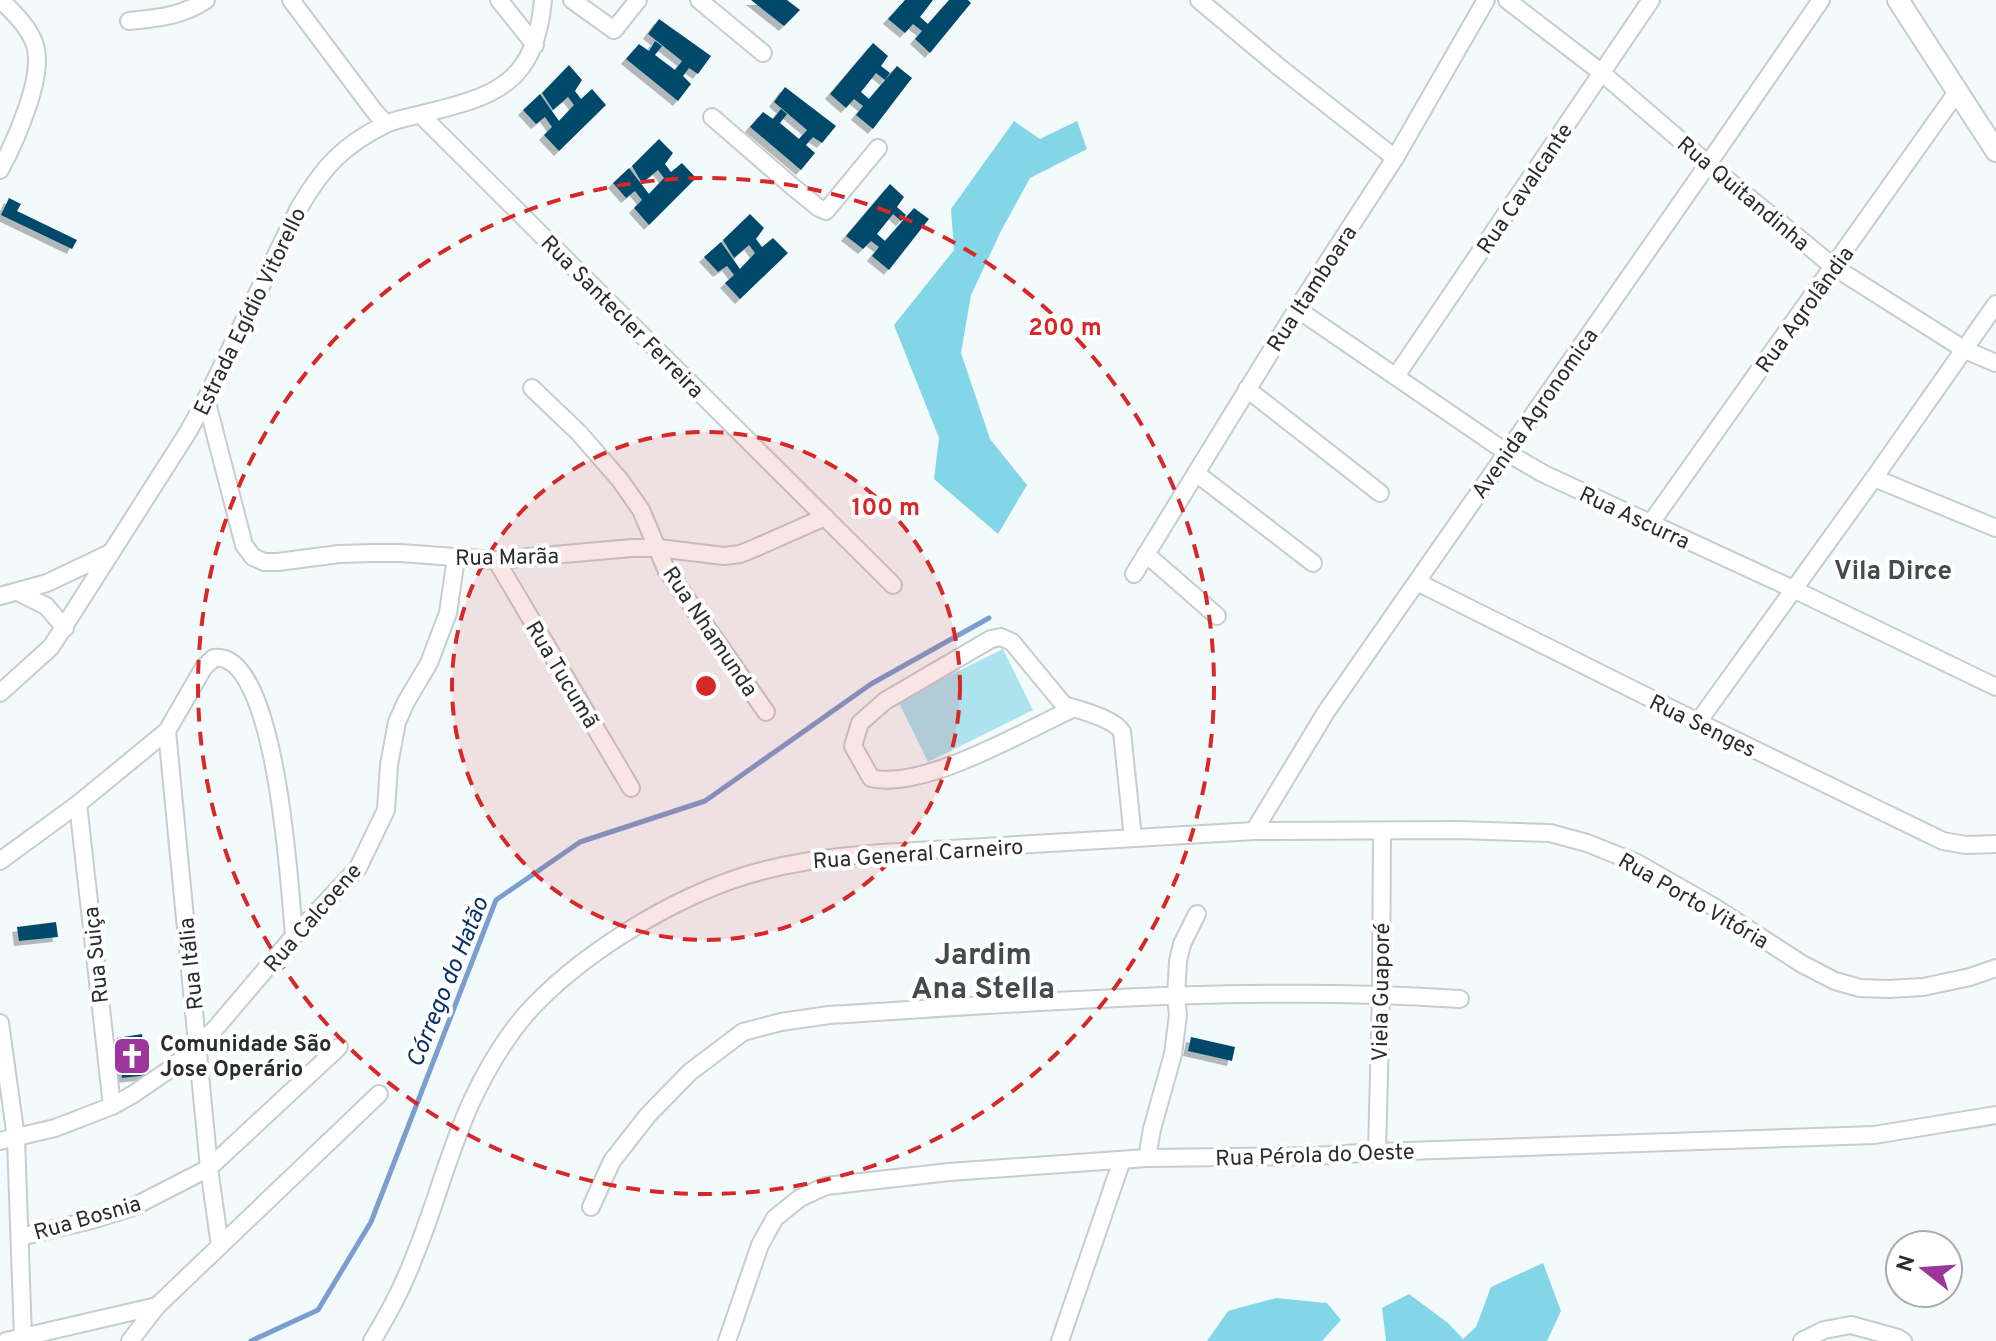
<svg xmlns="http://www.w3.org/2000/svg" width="1996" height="1341" font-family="Overpass,sans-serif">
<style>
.green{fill:#ade3ef}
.forest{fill:#83d6e7}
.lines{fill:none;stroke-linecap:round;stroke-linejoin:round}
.stream{stroke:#7c9dd0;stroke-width:5}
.building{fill:#004a6b;filter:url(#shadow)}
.minor-casing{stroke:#c6cdcf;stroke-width:20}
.major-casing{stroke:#c6cdcf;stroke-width:24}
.minor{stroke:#fff;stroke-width:16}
.major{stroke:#fff;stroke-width:20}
.ring{fill:none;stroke:#d62828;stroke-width:4;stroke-dasharray:14 10}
.labels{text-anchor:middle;stroke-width:8;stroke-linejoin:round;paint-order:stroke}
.street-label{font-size:22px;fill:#2a2d2d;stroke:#fff}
.poi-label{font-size:22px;font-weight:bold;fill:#2a2d2d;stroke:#fff;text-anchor:start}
.water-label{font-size:24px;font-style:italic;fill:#07306c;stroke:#fff}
.quarter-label{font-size:26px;font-weight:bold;fill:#454b4c;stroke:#fff}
.district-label{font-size:30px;font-weight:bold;fill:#454b4c;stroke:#fff}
.centre{fill:#d62828;stroke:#fff;stroke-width:4}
.ring-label{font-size:24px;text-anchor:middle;font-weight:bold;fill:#d62828;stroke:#fff;stroke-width:8;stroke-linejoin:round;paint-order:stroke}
</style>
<defs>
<filter id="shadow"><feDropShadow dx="-5" dy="5" stdDeviation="0" flood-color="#0004"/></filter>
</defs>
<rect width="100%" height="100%" fill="#f3fafc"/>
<path class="green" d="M1003 649 1033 710 928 762 898 701Z"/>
<g class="forest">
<path d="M1014 121 1040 139 1077 121 1087 149 1030 178 1001 231 971 295 961 353 990 439 1027 485 998 534 934 479 939 438 894 325 954 250 951 209Z"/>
<path d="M1543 1263 1561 1311 1547 1341H1386L1382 1308 1409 1294 1448 1323 1463 1339 1476 1327 1491 1287Z"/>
<path d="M1276 1298 1327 1303 1341 1320 1322 1341H1207L1228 1311Z"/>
</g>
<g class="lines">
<path class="stream" d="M251 1341 318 1310 371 1222 496 900 580 842 705 801 871 684 989 618"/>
</g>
<g class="building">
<path d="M751 0H787L800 10 784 26Z"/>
<path d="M905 0H933L920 17 928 24 949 0H968L971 3 930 53 915 39 922 31 913 24 905 33 888 19Z"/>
<path d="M659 19 711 56 698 74 689 68 683 76 691 84 678 101 626 59 639 44 649 51 655 41 662 46 655 55 675 70 682 61 648 34Z"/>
<path d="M873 43 888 56 881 66 890 73 885 80 876 73 861 92 869 99 897 66 912 78 873 129 856 115 863 106 854 99 846 108 830 94Z"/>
<path d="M569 65 582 80 575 91 581 99 592 89 606 105 559 151 544 135 552 127 545 117 536 124 523 110 540 94 559 121 574 105 568 97 553 110 542 93Z"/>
<path d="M785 87 836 126 822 143 813 137 806 145 815 153 801 170 750 127 763 112 773 119 781 109 787 114 780 123 799 139 807 130 774 102Z"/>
<path d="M659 139 673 153 665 164 671 172 682 163 696 178 649 225 634 208 642 200 635 191 626 198 613 183 629 168 649 194 664 178 658 170 642 183 632 166Z"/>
<path d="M890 184 904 197 897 207 906 215 901 221 893 214 877 234 885 241 914 208 929 219 889 270 872 256 879 247 871 241 863 249 846 236Z"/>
<path d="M9 198 21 204 17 211 77 240 72 249 1 215Z"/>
<path d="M750 214 764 228 756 239 762 247 773 238 788 253 740 299 725 283 734 275 727 266 718 272 704 257 721 242 740 269 755 253 749 245 734 258 723 240Z"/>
<path d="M56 922 58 937 19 941 17 927Z"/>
<path d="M142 1034 148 1075 122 1078 117 1038Z"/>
<path d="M1191 1037 1235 1047 1232 1061 1188 1051Z"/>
</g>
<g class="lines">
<g class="minor-casing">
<g id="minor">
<path d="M291 0 375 112 386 124"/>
<path d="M499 0 535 45"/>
<path d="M572 0 614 30 638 0"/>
<path d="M699 0 763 53"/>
<path d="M1199 0 1279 67 1395 158"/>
<path d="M1507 0 1602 73 1708 164 1834 267 1965 350 1996 363"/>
<path d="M129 21C157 18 183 16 206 0"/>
<path d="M421 115 893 585"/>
<path d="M712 117 793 187 819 208 826 211 878 148"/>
<path d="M0 170C15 142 45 76 35 45 29 27 14 13 1 0"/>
<path d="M1297 309 1506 452 1544 474 1793 589 1996 687"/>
<path d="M1396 376 1651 0"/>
<path d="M532 388 579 433 620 480 641 510 666 569 766 712"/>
<path d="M1247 389 1380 493"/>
<path d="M206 399 244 545 253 557 264 562H278L339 554 373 553H400L496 560 632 548H658L724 556 740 554 755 548 825 517"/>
<path d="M1196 473 1313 563"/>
<path d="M1874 478 1996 528"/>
<path d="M1650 524 1957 92"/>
<path d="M1146 554 1217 616"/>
<path d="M496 560 631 788"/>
<path d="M1134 574 1297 309 1395 158 1486 0"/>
<path d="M1417 582 1698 722 1943 841 1966 845 1996 844"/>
<path d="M18 592 46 606 65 628"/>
<path d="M0 596 47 583 110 553"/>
<path d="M0 693 51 647 188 432 206 399 299 208C323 167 343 145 386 124 397 119 410 117 422 114 496 96 535 84 543 0"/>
<path d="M1074 708C1025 731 922 791 871 778L853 746 860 723 885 701 991 639 1001 637 1012 642 1064 705C1079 710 1114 718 1122 732L1133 838"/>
<path d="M1698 722 1874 478 1996 304"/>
<path d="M167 731 209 1168 220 1246"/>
<path d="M78 804 112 1106"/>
<path d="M1254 831 1326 712 1708 164 1821 0"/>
<path d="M0 861 78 804 167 731 204 667 214 658C277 649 290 892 294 936"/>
<path d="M0 1023 16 1138 23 1338"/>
<path d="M0 1141 55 1128 112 1106 132 1095 173 1067 214 1030 294 936 358 868 386 810 389 765 397 722 406 702 429 663 448 613 456 558"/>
<path d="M1377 1152 1381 994 1382 831"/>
<path d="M1147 1158 1152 1129 1173 1054 1178 1015 1176 997 1178 961 1182 944 1197 914"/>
<path d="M591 1207 612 1161 648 1115 690 1072 743 1032 781 1022 829 1015C1039 1002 1250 985 1460 999"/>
<path d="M20 1237 92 1220 133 1207 209 1168 339 1047"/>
<path d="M6 1341 157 1306"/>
<path d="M130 1341 157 1306 379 1094"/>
<path d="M372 1341C388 1315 402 1289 413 1260 434 1210 447 1157 469 1107 484 1074 503 1041 526 1014 576 958 661 905 732 880 780 863 831 857 881 853L1254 831 1459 830 1550 833 1587 843 1637 863 1714 907 1802 964 1835 981 1860 988 1889 989 1923 987 1970 977 1996 968"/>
<path d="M727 1341 760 1245 775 1218 800 1198 826 1186 949 1172 1147 1158 1315 1156 1377 1152 1874 1135 1996 1115"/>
<path d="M1060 1341 1122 1160"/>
<path d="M1802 1341 1824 1330 1851 1325 1898 1338 1903 1341"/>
</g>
</g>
<g class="major-casing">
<path id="major" d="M1898 0 1996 151"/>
</g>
<use href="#minor" class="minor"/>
<use href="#major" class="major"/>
</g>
<circle cx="706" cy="686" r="254" fill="#d62828" fill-opacity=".12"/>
<g class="ring">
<circle cx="706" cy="686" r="254"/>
<circle cx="706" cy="686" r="508"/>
</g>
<defs>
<g id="church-square" transform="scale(2)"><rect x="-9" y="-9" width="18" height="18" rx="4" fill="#9c369a" stroke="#fff"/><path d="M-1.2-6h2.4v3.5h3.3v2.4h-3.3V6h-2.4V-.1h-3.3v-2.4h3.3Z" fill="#fff"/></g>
</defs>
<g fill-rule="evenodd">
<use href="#church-square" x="132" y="1056"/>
</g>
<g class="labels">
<g class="street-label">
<text transform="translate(1524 188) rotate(-56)" y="8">Rua Cavalcante</text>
<text transform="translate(1744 193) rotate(40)" y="8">Rua Quitandinha</text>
<text transform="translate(1311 288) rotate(-57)" y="8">Rua Itamboara</text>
<text transform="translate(1804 309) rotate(-54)" y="8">Rua Agrolândia</text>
<text transform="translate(249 311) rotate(-64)" y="8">Estrada Egídio Vitorello</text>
<text transform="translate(623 316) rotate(45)" y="8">Rua Santecler Ferreira</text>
<text transform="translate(1534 413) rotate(-55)" y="8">Avenida Agronomica</text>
<text transform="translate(1635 517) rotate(25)" y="8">Rua Ascurra</text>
<text transform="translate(507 556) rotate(-1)" y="8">Rua Marãa</text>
<text transform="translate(711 631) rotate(56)" y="8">Rua Nhamunda</text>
<text transform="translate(563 674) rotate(59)" y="8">Rua Tucumã</text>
<text transform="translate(1703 725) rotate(26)" y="8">Rua Senges</text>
<text transform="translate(918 853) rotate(-4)" y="8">Rua General Carneiro</text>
<text transform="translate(1694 900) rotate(30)" y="8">Rua Porto Vitória</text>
<text transform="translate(312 917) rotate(-49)" y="8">Rua Calcoene</text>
<text transform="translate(95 955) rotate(-96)" y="8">Rua Suiça</text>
<text transform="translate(190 964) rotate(-96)" y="8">Rua Itália</text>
<text transform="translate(1380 992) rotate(-89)" y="8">Viela Guaporé</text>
<text transform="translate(1315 1154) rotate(-2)" y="8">Rua Pérola do Oeste</text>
<text transform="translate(87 1217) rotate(-16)" y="8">Rua Bosnia</text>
</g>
<g class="poi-label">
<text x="160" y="1051">Comunidade São<tspan x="160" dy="25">Jose Operário</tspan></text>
</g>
<g class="water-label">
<text transform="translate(447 982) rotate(-68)" y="8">Córrego do Hatão</text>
</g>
<g class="quarter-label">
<text x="1893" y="579">Vila Dirce</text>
</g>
<g class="district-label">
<text x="983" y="964">Jardim<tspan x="983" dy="34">Ana Stella</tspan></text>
</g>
</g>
<circle cx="706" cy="686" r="12" class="centre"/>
<g class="ring-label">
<text x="1065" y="335">200 m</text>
<text x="886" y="515">100 m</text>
</g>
<g transform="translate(1924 1269) rotate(287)"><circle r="38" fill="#ffffff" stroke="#aaabab" stroke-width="2"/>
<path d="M0-6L14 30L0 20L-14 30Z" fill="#9c369a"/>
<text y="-12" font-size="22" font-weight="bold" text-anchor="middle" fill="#2a2d2d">N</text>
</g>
</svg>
